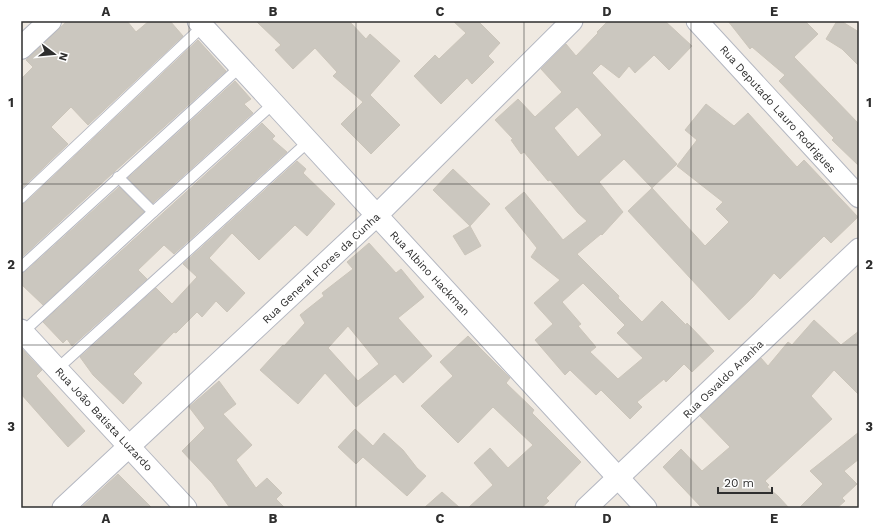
<svg xmlns="http://www.w3.org/2000/svg" width="880" height="529" font-family="'Work Sans',sans-serif">
<style>
.building{fill:#cbc7bf;stroke:#cbc5ba;fill-rule:evenodd}
.lines{fill:none;stroke-linecap:round;stroke-linejoin:round}
.service-casing{stroke:#b4b7c1;stroke-width:12}
.minor-casing{stroke:#b4b7c1;stroke-width:23}
.tertiary-casing{stroke:#b4b7c1;stroke-width:24}
.service{stroke:#fff;stroke-width:10}
.minor{stroke:#fff;stroke-width:21}
.tertiary{stroke:#fff;stroke-width:22}
.grid{fill:none;stroke:#2e2e2e;stroke-width:1;stroke-opacity:0.55}
.labels{text-anchor:middle;stroke-width:4;stroke-linejoin:round;paint-order:stroke}
.street-label{font-size:11px;fill:#2e2e2e;stroke:#fff}
.neatline{fill:none;stroke:#2e2e2e;stroke-width:1.5}
.grid-label{font-size:13px;text-anchor:middle;font-weight:bold;fill:#2e2e2e}
</style>
<rect width="100%" height="100%" fill="#efe9e1"/>
<g class="building">
<path d="M67 21H127L136 32 149 21H170L183 36 88 125 71 107 51 127 68 144 21 189V79L33 67 26 60Z"/>
<path d="M256 21H349L366 39 370 34 400 61 370 95 400 125 371 154 341 124 363 102 333 76 337 72 315 48 293 69 275 50 281 45Z"/>
<path d="M453 21H478L500 43 488 56 494 62 472 84 467 78 441 104 414 76 435 55 439 59 466 33Z"/>
<path d="M608 21H665L692 46 669 70 654 55 635 73 629 66 619 78 601 64 592 73 677 164 652 188 624 159 599 182 623 212 602 235 601 234 577 254 619 296 618 298 642 322 662 301 686 325 687 323 714 351 692 372 684 364 666 382 664 379 637 402 642 407 630 419 601 390 596 395 570 370 565 375 535 340 553 324 534 303 560 280 531 257 537 248 505 208 524 192 563 240 587 221 578 213 550 180 548 181 524 152 521 154 511 140 513 139 495 120 518 99 535 117 562 92 541 69 566 44 576 56 598 33 597 32ZM577 107 602 135 578 157 554 128ZM583 283 625 325 617 333 643 358 618 379 590 352 596 347 578 326 581 324 562 302Z"/>
<path d="M728 21H805L818 34 794 57 859 124V166L832 140 834 138 779 81 785 75 752 47 750 49Z"/>
<path d="M837 21H841L859 32V66L842 49 826 39Z"/>
<path d="M198 40 226 71 114 172 21 258V204L25 203Z"/>
<path d="M235 81 251 99 244 104 253 113 153 203 128 178Z"/>
<path d="M706 104 734 126 748 113 797 167 804 160 858 217 831 243 824 236 780 279 774 273 753 297 729 320 628 211 652 188 705 246 729 222 716 209 723 202 677 166 697 140 685 130Z"/>
<path d="M262 123 275 136 272 139 287 152 174 254 164 245 138 270 147 279 72 346 67 339 63 343 43 322Z"/>
<path d="M297 161 306 169 303 173 335 204 307 236 295 225 259 260 232 233 209 258 245 293 227 312 216 301 202 317 197 312 176 333 174 332 133 374 142 383 123 404 93 375 80 357 156 288 172 304 197 277 183 264Z"/>
<path d="M453 169 490 204 470 226 433 190Z"/>
<path d="M119 187 144 212 43 305 21 284V273L25 272Z"/>
<path d="M470 226 481 246 465 255 453 236Z"/>
<path d="M369 243 396 273 401 269 424 297 398 318 432 356 403 383 395 374 356 407 325 373 298 404 260 370 283 345 284 346 305 323 300 315 324 296 322 293 353 269 347 262ZM348 326 379 364 358 381 328 348Z"/>
<path d="M814 320 841 345 859 331V395L834 370 811 396 832 419 765 481 769 485 767 487 778 496 789 508H702L663 467 681 449 702 471 730 447 700 416 761 358 768 366 788 342 792 345Z"/>
<path d="M468 336 510 378 506 383 534 410 532 413 581 462 546 498 549 501 541 508H468L493 485 474 463 490 448 508 468 533 445 493 407 458 443 421 406 453 376 440 362Z"/>
<path d="M21 348 42 370 36 376 85 431 68 447 21 394Z"/>
<path d="M219 381 236 404 223 414 252 445 236 460 256 488 267 478 282 493 276 499 285 508H230L212 483 182 451 205 428 189 407Z"/>
<path d="M355 429 373 446 384 433 403 450 417 468 426 476 407 496 363 457 356 464 338 447Z"/>
<path d="M859 432V459L844 471 857 484 842 498 845 501 837 508H799L823 484 810 471Z"/>
<path d="M118 474 152 508H81Z"/>
<path d="M442 492 460 508H424Z"/>
</g>
<g class="lines">
<g class="service-casing">
<g id="service">
<path d="M118 177 153 212"/>
<path d="M21 198 203 26"/>
<path d="M21 267 240 67"/>
<path d="M23 332 153 212 274 103"/>
<path d="M57 369 309 141"/>
</g>
</g>
<g class="minor-casing">
<g id="minor">
<path d="M198 21 646 508"/>
<path d="M697 21 859 197"/>
<path d="M21 330 186 508"/>
<path d="M63 508 377 215 572 21"/>
<path d="M586 508 859 249"/>
</g>
</g>
<g class="tertiary-casing">
<path id="tertiary" d="M21 48 50 21"/>
</g>
<use href="#service" class="service"/>
<use href="#minor" class="minor"/>
<use href="#tertiary" class="tertiary"/>
</g>
<path class="grid" d="M189 21V508M356 21V508M524 21V508M691 21V508M21 184H859M21 345H859"/>
<g class="labels">
<g class="street-label">
<text transform="translate(778 109) rotate(48)" y="4">Rua Deputado Lauro Rodrigues</text>
<text transform="translate(321 268) rotate(-43)" y="4">Rua General Flores da Cunha</text>
<text transform="translate(430 273) rotate(47)" y="4">Rua Albino Hackman</text>
<text transform="translate(723 379) rotate(-44)" y="4">Rua Osvaldo Aranha</text>
<text transform="translate(104 419) rotate(47)" y="4">Rua João Batista Luzardo</text>
</g>
</g>
<rect width="880" height="529" fill="none" stroke="#ffffff" stroke-width="44"/>
<g transform="translate(54 54) rotate(106)" stroke="#ffffff" stroke-width="3" paint-order="stroke">
<path d="M0-3L7 15L0 10L-7 15Z" fill="#2e2e2e"/>
<text y="-6" font-size="11" font-weight="bold" text-anchor="middle" fill="#2e2e2e">N</text>
</g>
<path d="M718 487v6h54v-6" fill="none" stroke="#2e2e2e" stroke-width="2"/>
<text x="724" y="487" font-size="12" fill="#2e2e2e" stroke="#ffffff" stroke-width="3" paint-order="stroke">20 m</text>
<rect x="22" y="22" width="836" height="485" class="neatline"/>
<g class="grid-label">
<text x="106" y="16">A</text>
<text x="273" y="16">B</text>
<text x="440" y="16">C</text>
<text x="607" y="16">D</text>
<text x="774" y="16">E</text>
<text x="11" y="107">1</text>
<text x="869" y="107">1</text>
<text x="11" y="269">2</text>
<text x="869" y="269">2</text>
<text x="11" y="431">3</text>
<text x="869" y="431">3</text>
<text x="106" y="523">A</text>
<text x="273" y="523">B</text>
<text x="440" y="523">C</text>
<text x="607" y="523">D</text>
<text x="774" y="523">E</text>
</g>
</svg>
